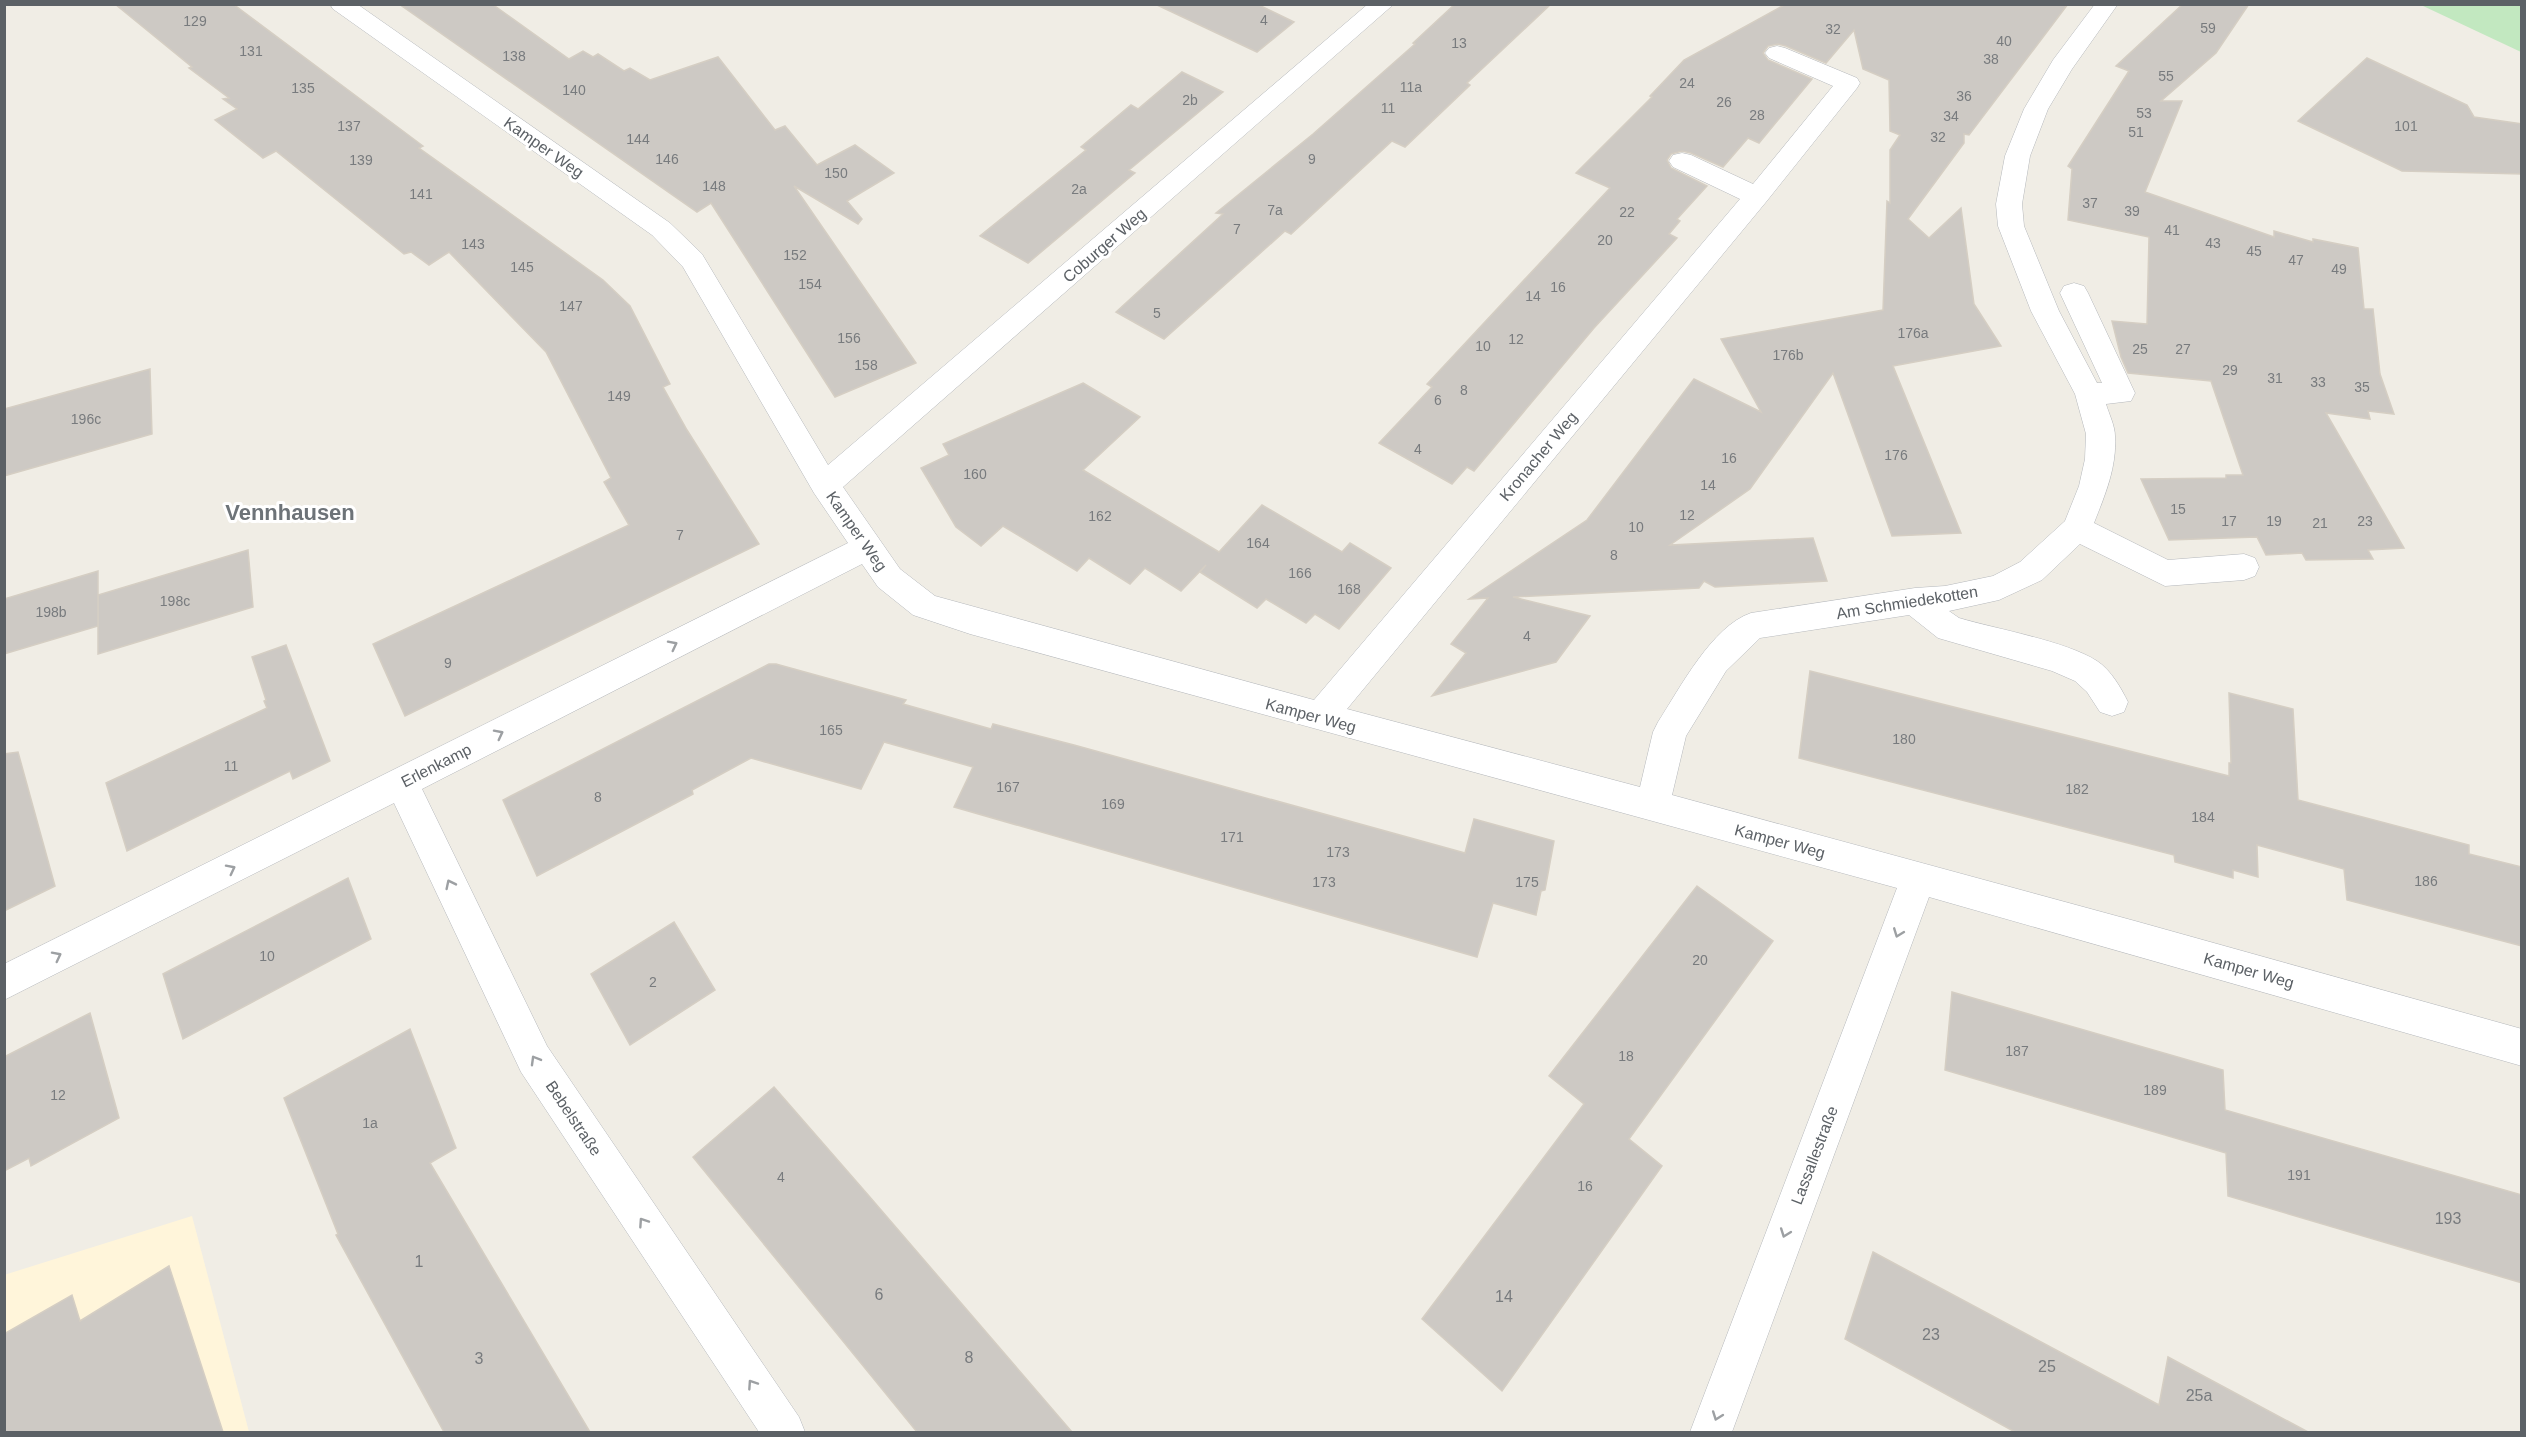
<svg xmlns="http://www.w3.org/2000/svg" width="2526" height="1437" font-family="Helvetica,sans-serif">
<style>
.commercial{fill:#fff5da}
.green{fill:#c2e8c0}
.building{fill:#cdc9c4;stroke:#d5cec3;stroke-width:1.5}
.lines{fill:none;stroke-linecap:round;stroke-linejoin:round}
.minor-casing{stroke:#b5b8bc;stroke-width:1}
.minor{fill:#fff;fill-rule:evenodd}
.oneway{stroke:#9da0a3}
.labels{text-anchor:middle;stroke-width:6;stroke-linejoin:round;paint-order:stroke}
.number-label{font-size:14px;fill:#787b7e}
.street-label{font-size:16px;fill:#5c6166;stroke:#fff}
.near-number-label{font-size:16px;fill:#787b7e}
.district-label{font-size:22px;font-weight:bold;fill:#6d7378;stroke:#fff}
</style>
<rect width="100%" height="100%" fill="#f0ede5"/>
<path class="commercial" d="M192 1216 249 1432H5L4 1275Z"/>
<path class="green" d="M2421 5H2521V52Z"/>
<g class="building">
<path d="M115 4H233L423 146 419 148 603 280 630 306 670 384 663 387 687 430 759 544 405 716 373 644 629 525 604 482 611 478 546 352 449 252 429 265 411 252 404 254 276 151 263 158 215 120 237 109 223 99 229 98 189 68 192 67Z"/>
<path d="M399 4H492L569 59 583 51 593 57 598 54 624 71 630 68 650 80 718 57 775 130 785 126 817 165 855 145 894 173 847 201 862 219 858 224 794 186 916 363 835 397 711 203 697 212Z"/>
<path d="M1155 4H1257L1294 22 1257 52Z"/>
<path d="M1455 4H1551L1467 83 1470 85 1405 147 1392 141 1291 234 1285 231 1164 339 1116 312 1223 214 1216 213 1313 134 1415 44 1413 43Z"/>
<path d="M1786 4H2068L1969 135 1964 134V143L1908 219 1929 238 1961 208 1974 304 2001 346 1893 366 1961 533 1892 536 1833 373 1750 489 1670 545 1813 538 1827 581 1715 587 1704 581 1699 588 1513 597 1590 616 1556 662 1432 696 1466 653 1451 644 1488 598 1469 599 1587 520 1694 379 1761 412 1721 339 1883 310 1887 201 1890 203V150L1900 135 1890 131 1889 80 1863 69 1854 30 1826 63 1786 46 1778 44 1768 46 1763 53 1768 60 1812 79 1759 143 1748 138 1723 167 1691 153 1682 151 1671 154 1667 160 1671 168 1707 186 1677 219 1680 221 1669 234 1677 238 1594 328 1474 471 1467 467 1452 484 1379 443 1432 387 1427 384 1610 188 1576 173 1652 97 1650 96 1684 60Z"/>
<path d="M2183 4H2249L2216 53 2161 101H2182L2145 192 2274 237V231L2313 242V239L2358 248 2364 309H2373L2380 374 2394 414 2368 411 2370 419 2326 413 2404 548 2368 550 2373 559 2306 560 2302 553 2266 555 2257 537 2169 540 2141 479 2226 478V475H2243L2211 381 2128 373 2121 357 2112 321 2147 324 2149 237 2068 220 2072 169 2068 166 2129 71 2116 66Z"/>
<path d="M2367 58 2467 105 2474 117 2522 124V174L2402 171 2298 121Z"/>
<path d="M1182 72 1223 92 1129 170 1135 173 1028 263 980 236 1086 150 1081 147 1131 105 1138 109Z"/>
<path d="M150 369 152 434 4 476V409Z"/>
<path d="M1083 383 1140 417 1083 470 1219 552 1262 505 1342 552 1350 543 1391 568 1339 629 1315 614 1306 623 1266 599 1257 608 1200 572 1206 565 1181 591 1145 568 1130 584 1089 558 1077 571 1003 526 981 546 956 527 921 468 949 455 943 444Z"/>
<path d="M248 550 253 607 98 654V595Z"/>
<path d="M98 571V626L4 654V599Z"/>
<path d="M286 645 330 761 293 779 290 771 127 851 106 783 267 708 264 701 266 700 252 657Z"/>
<path d="M769 664H776L906 700 903 704 991 729 993 724 1074 745 1465 853 1474 819 1554 841 1545 890 1541 891 1536 915 1493 903 1477 957 954 807 973 767 884 742 861 789 751 758 692 790 693 794 537 876 503 800Z"/>
<path d="M1810 671 2229 776V763H2231L2229 693 2293 709 2298 800 2469 845V854L2522 867V946L2347 900 2344 869 2257 845 2258 877 2233 870V878L2175 862 2174 855 1799 758Z"/>
<path d="M18 752 55 886 4 911V754Z"/>
<path d="M348 878 371 939 183 1039 163 974Z"/>
<path d="M1697 886 1773 941 1629 1139 1662 1166 1502 1391 1422 1319 1584 1104 1549 1076Z"/>
<path d="M674 922 715 990 630 1045 591 974Z"/>
<path d="M1952 992 2223 1070 2225 1110 2522 1195V1283L2228 1196 2226 1153 1945 1070Z"/>
<path d="M90 1013 119 1118 31 1166 29 1158 4 1171V1057Z"/>
<path d="M410 1029 456 1148 430 1163 590 1432H444L336 1235 338 1234 284 1098Z"/>
<path d="M774 1087 869 1196 1072 1432H917L693 1157Z"/>
<path d="M1873 1252 2159 1405 2168 1357 2308 1432H2015L1845 1339Z"/>
<path d="M169 1266 223 1432H4V1334L72 1295 80 1321Z"/>
</g>
<g class="lines">
<g class="minor-casing">
<path id="minor" d="M330 4H357L670 223 702 254 828 465 1368 4H1394L843 487 900 569 935 596 1314 700 1740 199 1673 167 1669 161 1673 155 1682 153 1691 155 1753 184 1833 86 1769 58 1765 53 1769 48 1777 46 1785 48 1857 78 1860 83 1857 88 1766 202 1347 709 1640 787 1653 732 1658 722C1680 688 1712 626 1751 613L1915 588 1945 586 1993 576 2020 562 2065 521 2079 486 2085 459 2086 434 2075 394 2031 311 1998 226 1996 204 2005 156 2024 109 2053 60 2095 4H2118L2072 69 2048 109 2030 156 2022 204 2024 226 2059 311 2097 383H2102L2060 293 2064 286 2074 283 2084 286 2088 293 2135 393 2131 401 2106 404C2109 414 2115 426 2115 436 2117 467 2105 495 2094 523L2168 560 2244 554 2255 558 2259 567 2255 576 2244 580 2165 586 2080 544 2042 580 1999 600 1949 611 1959 618C1996 629 2066 641 2097 661 2111 670 2121 688 2128 702L2124 712 2112 716 2100 712 2087 692 2075 681 2052 671 1938 638 1909 615 1760 638 1726 671 1686 736 1672 795 2135 921 2522 1029V1066L1929 897 1732 1432H1690L1897 888 970 634 913 615 878 587 862 564 422 789 547 1046 799 1417 805 1432H759L521 1072 394 803 4 1000V964L848 543 814 493 683 267 652 235 333 9Z"/>
</g>
<use href="#minor" class="minor"/>
</g>
<defs><path id="oneway-chevron" d="M-2-3.5L2.5 0L-2 3.5" fill="none" stroke-width="1.6" stroke-linecap="round" stroke-linejoin="round" transform="scale(1.5)"/></defs>
<g class="oneway">
<use href="#oneway-chevron" transform="translate(673 645) rotate(-27)"/>
<use href="#oneway-chevron" transform="translate(499 734) rotate(-27)"/>
<use href="#oneway-chevron" transform="translate(231 869) rotate(-27)"/>
<use href="#oneway-chevron" transform="translate(450 884) rotate(-116)"/>
<use href="#oneway-chevron" transform="translate(1898 933) rotate(111)"/>
<use href="#oneway-chevron" transform="translate(57 956) rotate(-27)"/>
<use href="#oneway-chevron" transform="translate(535 1060) rotate(-120)"/>
<use href="#oneway-chevron" transform="translate(643 1222) rotate(-124)"/>
<use href="#oneway-chevron" transform="translate(1785 1233) rotate(110)"/>
<use href="#oneway-chevron" transform="translate(752 1384) rotate(-124)"/>
<use href="#oneway-chevron" transform="translate(1717 1416) rotate(110)"/>
</g>
<g class="labels">
<g class="number-label">
<text x="1264" y="25">4</text>
<text x="195" y="26">129</text>
<text x="2208" y="33">59</text>
<text x="1833" y="34">32</text>
<text x="2004" y="46">40</text>
<text x="1459" y="48">13</text>
<text x="251" y="56">131</text>
<text x="514" y="61">138</text>
<text x="1991" y="64">38</text>
<text x="2166" y="81">55</text>
<text x="1687" y="88">24</text>
<text x="1411" y="92">11a</text>
<text x="303" y="93">135</text>
<text x="574" y="95">140</text>
<text x="1964" y="101">36</text>
<text x="1190" y="105">2b</text>
<text x="1724" y="107">26</text>
<text x="1388" y="113">11</text>
<text x="2144" y="118">53</text>
<text x="1757" y="120">28</text>
<text x="1951" y="121">34</text>
<text x="349" y="131">137</text>
<text x="2406" y="131">101</text>
<text x="2136" y="137">51</text>
<text x="1938" y="142">32</text>
<text x="638" y="144">144</text>
<text x="667" y="164">146</text>
<text x="1312" y="164">9</text>
<text x="361" y="165">139</text>
<text x="836" y="178">150</text>
<text x="714" y="191">148</text>
<text x="1079" y="194">2a</text>
<text x="421" y="199">141</text>
<text x="2090" y="208">37</text>
<text x="1275" y="215">7a</text>
<text x="2132" y="216">39</text>
<text x="1627" y="217">22</text>
<text x="1237" y="234">7</text>
<text x="2172" y="235">41</text>
<text x="1605" y="245">20</text>
<text x="2213" y="248">43</text>
<text x="473" y="249">143</text>
<text x="2254" y="256">45</text>
<text x="795" y="260">152</text>
<text x="2296" y="265">47</text>
<text x="522" y="272">145</text>
<text x="2339" y="274">49</text>
<text x="810" y="289">154</text>
<text x="1558" y="292">16</text>
<text x="1533" y="301">14</text>
<text x="571" y="311">147</text>
<text x="1157" y="318">5</text>
<text x="1913" y="338">176a</text>
<text x="849" y="343">156</text>
<text x="1516" y="344">12</text>
<text x="1483" y="351">10</text>
<text x="2140" y="354">25</text>
<text x="2183" y="354">27</text>
<text x="1788" y="360">176b</text>
<text x="866" y="370">158</text>
<text x="2230" y="375">29</text>
<text x="2275" y="383">31</text>
<text x="2318" y="387">33</text>
<text x="2362" y="392">35</text>
<text x="1464" y="395">8</text>
<text x="619" y="401">149</text>
<text x="1438" y="405">6</text>
<text x="86" y="424">196c</text>
<text x="1418" y="454">4</text>
<text x="1896" y="460">176</text>
<text x="1729" y="463">16</text>
<text x="975" y="479">160</text>
<text x="1708" y="490">14</text>
<text x="2178" y="514">15</text>
<text x="1687" y="520">12</text>
<text x="1100" y="521">162</text>
<text x="2229" y="526">17</text>
<text x="2274" y="526">19</text>
<text x="2365" y="526">23</text>
<text x="2320" y="528">21</text>
<text x="1636" y="532">10</text>
<text x="680" y="540">7</text>
<text x="1258" y="548">164</text>
<text x="1614" y="560">8</text>
<text x="1300" y="578">166</text>
<text x="1349" y="594">168</text>
<text x="175" y="606">198c</text>
<text x="51" y="617">198b</text>
<text x="1527" y="641">4</text>
<text x="448" y="668">9</text>
<text x="831" y="735">165</text>
<text x="1904" y="744">180</text>
<text x="231" y="771">11</text>
<text x="1008" y="792">167</text>
<text x="2077" y="794">182</text>
<text x="598" y="802">8</text>
<text x="1113" y="809">169</text>
<text x="2203" y="822">184</text>
<text x="1232" y="842">171</text>
<text x="1338" y="857">173</text>
<text x="2426" y="886">186</text>
<text x="1324" y="887">173</text>
<text x="1527" y="887">175</text>
<text x="267" y="961">10</text>
<text x="1700" y="965">20</text>
<text x="653" y="987">2</text>
<text x="2017" y="1056">187</text>
<text x="1626" y="1061">18</text>
<text x="2155" y="1095">189</text>
<text x="58" y="1100">12</text>
<text x="370" y="1128">1a</text>
<text x="2299" y="1180">191</text>
<text x="781" y="1182">4</text>
<text x="1585" y="1191">16</text>
</g>
<g class="street-label">
<text transform="translate(544 147) rotate(35)" y="6">Kamper Weg</text>
<text transform="translate(1104 245) rotate(-41)" y="6">Coburger Weg</text>
<text transform="translate(1538 456) rotate(-50)" y="6">Kronacher Weg</text>
<text transform="translate(857 531) rotate(55)" y="6">Kamper Weg</text>
<text transform="translate(1907 602) rotate(-9)" y="6">Am Schmiedekotten</text>
<text transform="translate(1311 715) rotate(15)" y="6">Kamper Weg</text>
<text transform="translate(436 765) rotate(-27)" y="6">Erlenkamp</text>
<text transform="translate(1780 841) rotate(15)" y="6">Kamper Weg</text>
<text transform="translate(2249 970) rotate(16)" y="6">Kamper Weg</text>
<text transform="translate(574 1118) rotate(56)" y="6">Bebelstraße</text>
<text transform="translate(1814 1155) rotate(-69)" y="6">Lassallestraße</text>
</g>
<g class="near-number-label">
<text x="2448" y="1224">193</text>
<text x="419" y="1267">1</text>
<text x="879" y="1300">6</text>
<text x="1504" y="1302">14</text>
<text x="1931" y="1340">23</text>
<text x="969" y="1363">8</text>
<text x="479" y="1364">3</text>
<text x="2047" y="1372">25</text>
<text x="2199" y="1401">25a</text>
</g>
<g class="district-label">
<text x="290" y="520">Vennhausen</text>
</g>
</g>
<rect width="2526" height="1437" fill="none" stroke="#5c6166" stroke-width="12"/>
</svg>
